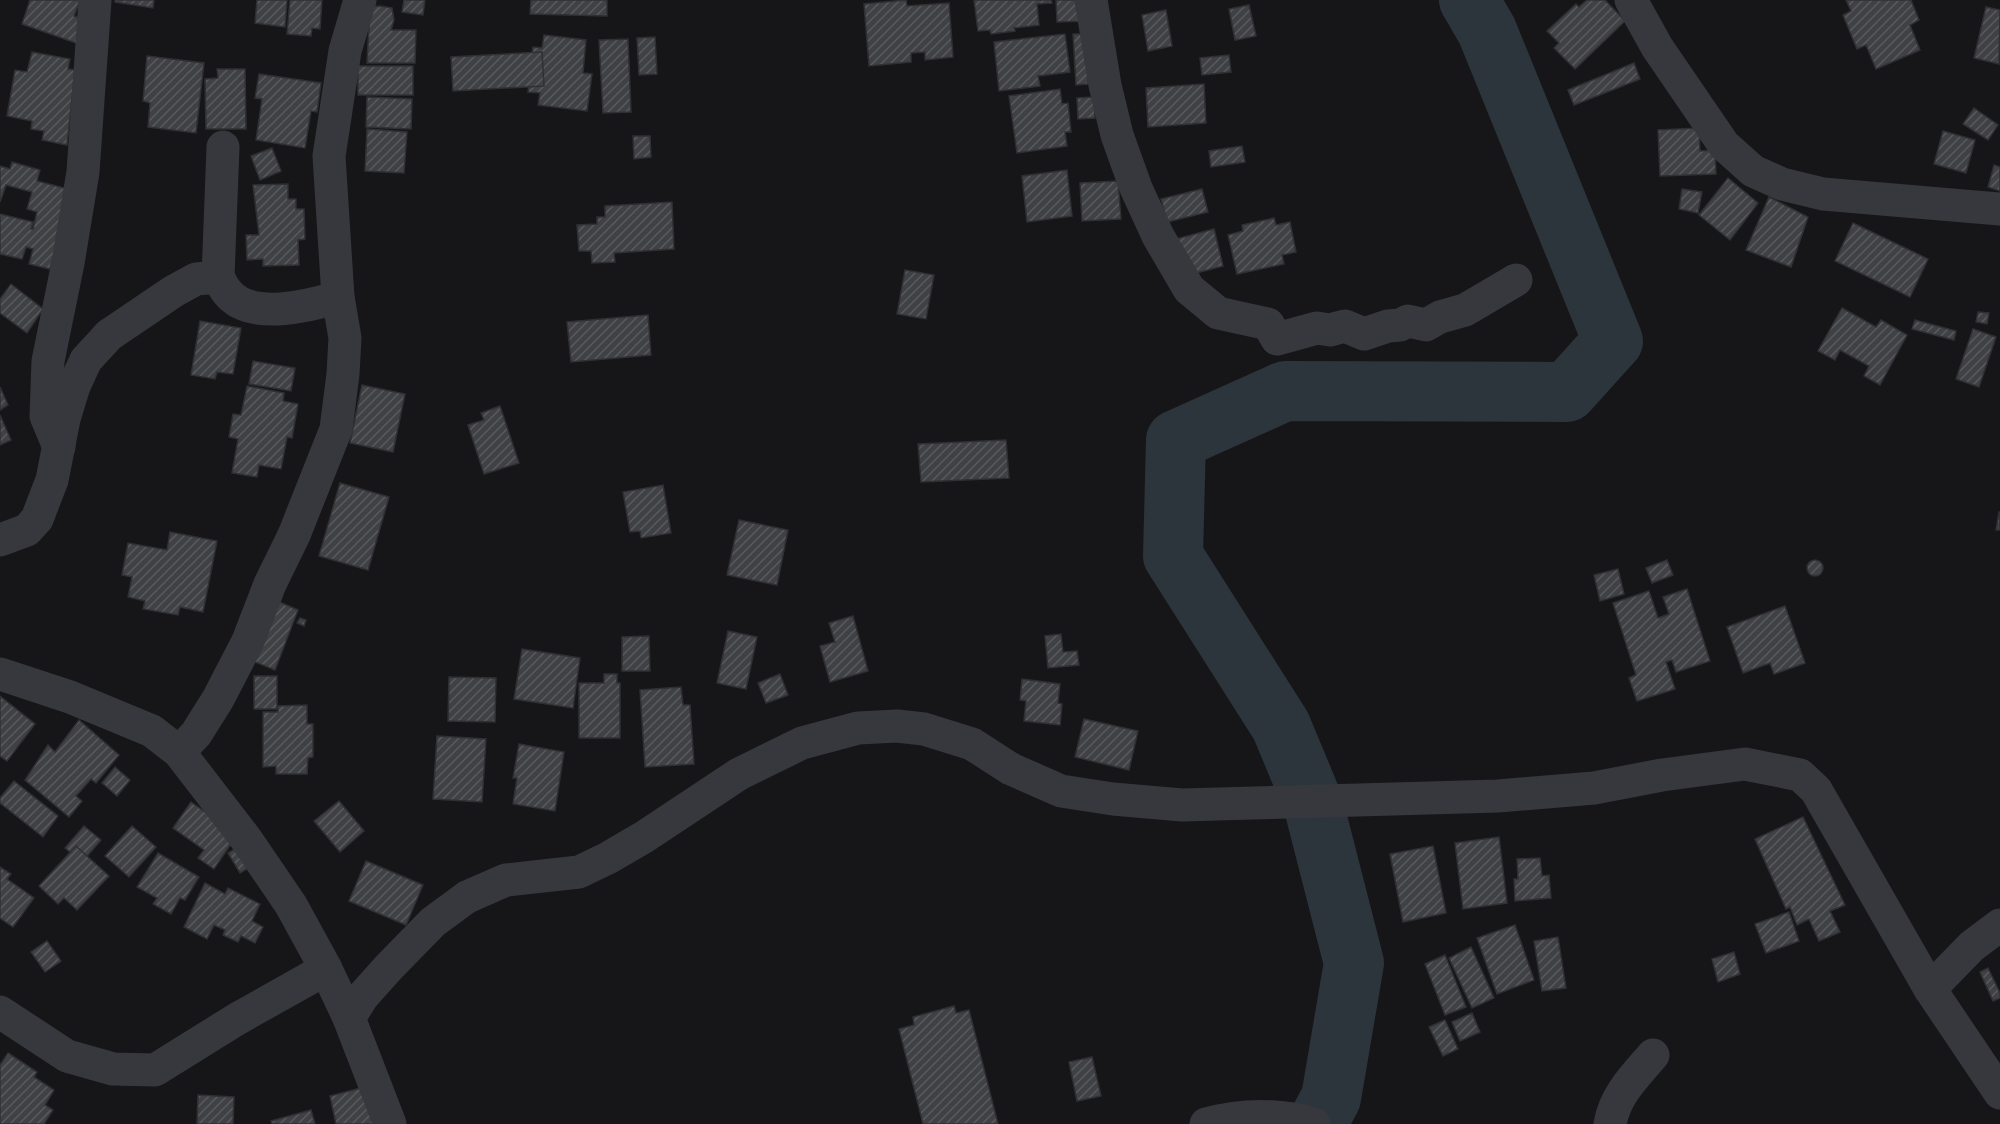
<svg xmlns="http://www.w3.org/2000/svg" width="2000" height="1124" font-family="'Public Sans',sans-serif">
<style>
.lines{fill:none;stroke-linecap:round;stroke-linejoin:round}
.river{stroke:#2c353c;stroke-width:60}
.building{fill:url(#building-hatch);stroke:#303034;stroke-width:1.5}
.minor{stroke:#37383d;stroke-width:33}
</style>
<defs>
<pattern id="building-hatch" width="6" height="6" patternUnits="userSpaceOnUse" patternTransform="scale(1.5)"><rect width="6" height="6" fill="#404145"/><path d="M-1 1l2-2M0 6l6-6M5 7l2-2" fill="none" stroke="#595a5e"/></pattern>
</defs>
<rect width="100%" height="100%" fill="#161618"/>
<g class="lines">
<path class="river" d="M1317 1124 1331 1098 1354 963 1313 803 1281 726 1173 556 1176 440 1285 391 1567 392 1613 341 1487 31 1469 0"/>
</g>
<g class="building">
<path d="M30 0H80L74 16 84 20 76 43 22 24Z"/>
<path d="M115 0H154L153 8 115 2Z"/>
<path d="M257 0H287L285 27 255 23Z"/>
<path d="M290 0H322L320 29 312 28 311 36 287 34Z"/>
<path d="M404 0H425L423 15 402 12Z"/>
<path d="M531 0H607V16L530 14Z"/>
<path d="M906 0 907 6 949 3 953 57 925 60V52L911 53V62L869 66 864 4Z"/>
<path d="M974 0H1051L1052 3 1037 4 1039 25 1014 28 1015 31 991 34 990 30 978 31Z"/>
<path d="M1056 0H1086L1087 21 1057 22Z"/>
<path d="M1587 0H1605L1625 21 1575 69 1554 48 1559 43 1547 31 1576 4 1579 7Z"/>
<path d="M1846 0H1911L1919 20 1910 25 1920 50 1876 69 1866 45 1857 49 1843 15 1851 11Z"/>
<path d="M1249 5 1256 36 1235 40 1229 9Z"/>
<path d="M380 6 392 8 394 20 391 30H416L415 63H367L370 7Z"/>
<path d="M1986 7 2000 10 1999 64 1974 58Z"/>
<path d="M1166 10 1172 46 1148 51 1142 15Z"/>
<path d="M1065 34 1070 72 1038 76 1040 86 999 91 994 42Z"/>
<path d="M1073 34H1086L1088 84 1076 85Z"/>
<path d="M544 35 586 40 583 73 592 74 587 111 538 105 540 93 528 92 531 69 541 70 542 62 531 60 533 47 542 48Z"/>
<path d="M655 37 657 74 639 75 637 38Z"/>
<path d="M628 39 631 112 603 113 599 40Z"/>
<path d="M32 52 70 59 68 69 75 70 67 145 42 140 44 131 31 129 32 121 7 116 15 70 27 72Z"/>
<path d="M542 52 544 86 453 91 451 57Z"/>
<path d="M1229 55 1231 72 1202 75 1200 58Z"/>
<path d="M147 56 204 63 196 133 148 127 150 103 143 101Z"/>
<path d="M1634 63 1640 79 1574 105 1568 90Z"/>
<rect x="358" y="66" width="55" height="29"/>
<path d="M217 69H245L246 129H206L205 79 218 78Z"/>
<path d="M259 74 321 83 317 112 311 111 305 148 256 140 262 99 255 98Z"/>
<path d="M1204 84 1206 123 1148 127 1146 88Z"/>
<path d="M1060 89 1062 104 1068 103 1071 132H1065L1067 146 1017 153 1009 96Z"/>
<path d="M367 97 412 99 411 129 366 127Z"/>
<path d="M1094 97 1095 118 1078 119 1077 98Z"/>
<path d="M1974 108 1998 125 1988 140 1963 124Z"/>
<path d="M1699 128 1700 151 1715 150 1716 174 1660 176 1658 130Z"/>
<path d="M367 129 407 132 404 173 365 171Z"/>
<path d="M1943 131 1975 140 1966 173 1934 164Z"/>
<path d="M633 136H650L651 157 634 159Z"/>
<path d="M1242 146 1245 162 1211 167 1209 151Z"/>
<path d="M272 148 281 171 260 180 251 156Z"/>
<path d="M12 162 40 170 37 181 72 190 50 269 29 264 33 249 26 247 22 259 0 254V214L33 222 31 229H33L37 212 27 209 32 192 6 185 0 202V166L10 169Z"/>
<path d="M1994 165 2000 167V191L1988 187Z"/>
<path d="M1067 170 1072 216 1027 222 1022 176Z"/>
<path d="M1728 178 1758 203 1730 240 1699 215Z"/>
<path d="M1118 181 1121 219 1082 221 1080 183Z"/>
<path d="M288 184V199H296V209H304L305 239 298 240 299 265 263 266V259L247 260 246 235H259L253 185Z"/>
<path d="M1202 189 1208 212 1167 222 1161 199Z"/>
<path d="M1682 189 1702 192 1698 213 1679 209Z"/>
<path d="M1769 197 1808 217 1791 267 1746 250Z"/>
<path d="M672 202 674 249 614 253 615 262 592 263 591 251H579L577 225 597 224V217H605V206Z"/>
<path d="M1274 218 1276 225 1290 222 1296 252 1282 255 1284 264 1237 274 1228 235 1243 231 1242 225Z"/>
<path d="M1853 223 1928 259 1910 297 1835 261Z"/>
<path d="M1214 229 1223 266 1185 276 1176 239Z"/>
<path d="M905 270 934 275 926 319 897 314Z"/>
<path d="M11 284 43 309 27 333 0 313V299Z"/>
<path d="M1842 308 1876 327 1881 320 1907 335 1880 385 1864 376 1869 366 1840 350 1835 360 1818 351Z"/>
<path d="M1978 312 1989 313 1987 324 1976 322Z"/>
<path d="M648 315 651 355 571 362 567 322Z"/>
<path d="M1915 320 1956 331 1954 340 1912 329Z"/>
<path d="M200 321 241 328 233 374 217 372 215 379 191 375Z"/>
<path d="M1973 329 1996 337 1979 387 1956 379Z"/>
<path d="M253 361 295 368 291 391 249 384Z"/>
<path d="M362 385 405 394 393 452 350 443Z"/>
<path d="M247 386 284 393 283 401 298 404 292 438 287 437 281 469 259 465 257 477 232 473 238 439 229 437 233 414 241 415Z"/>
<path d="M0 387 8 405 0 410Z"/>
<path d="M500 406 519 463 484 474 468 425 484 420 481 413Z"/>
<path d="M0 415 11 440 0 445Z"/>
<path d="M1006 440 1009 478 921 482 918 444Z"/>
<path d="M340 483 389 497 368 570 319 556Z"/>
<path d="M663 485 671 533 641 538 640 531 630 532 623 492Z"/>
<path d="M1999 512H2000V530H1996Z"/>
<path d="M739 520 788 530 777 585 727 575Z"/>
<path d="M170 532 217 541 203 612 180 607 178 615 143 609 145 601 128 597 132 577 122 575 128 543 167 550Z"/>
<circle cx="1815" cy="568" r="8"/>
<path d="M1667 560 1673 575 1652 583 1646 568Z"/>
<path d="M1618 569 1624 594 1600 601 1594 575Z"/>
<path d="M1687 589 1710 661 1676 672 1672 660 1666 662 1675 689 1637 701 1629 678 1636 675 1613 603 1649 591 1658 618 1669 614 1663 597Z"/>
<path d="M277 601 298 610 275 670 248 659Z"/>
<path d="M1785 606 1805 663 1774 674 1770 663 1743 673 1727 627Z"/>
<path d="M853 616 868 671 830 682 820 646 835 642 829 623Z"/>
<path d="M300 618 306 620 304 626 297 623Z"/>
<path d="M728 631 757 637 746 689 717 683Z"/>
<path d="M1061 634 1063 652 1077 651 1079 665 1048 668 1045 636Z"/>
<path d="M649 636 650 671H622V637Z"/>
<path d="M522 649 580 658 573 708 514 699Z"/>
<path d="M604 674H617V683H620V738H579V683H604Z"/>
<path d="M780 674 788 695 766 703 758 683Z"/>
<rect x="254" y="676" width="23" height="33"/>
<path d="M449 677 496 678 495 722 448 721Z"/>
<path d="M1022 679 1060 684 1058 703 1062 704 1060 725 1024 721 1026 701 1020 700Z"/>
<path d="M681 687 683 705H690L694 764 645 767 640 690Z"/>
<path d="M0 696 35 724 7 761 0 756Z"/>
<path d="M307 705V724H313V757L308 758 307 774H276V766L263 767V712H278V706Z"/>
<path d="M1084 719 1138 731 1129 770 1075 757Z"/>
<path d="M79 720 119 755 96 783 91 779 76 796 82 801 69 817 25 780 48 745 55 752Z"/>
<path d="M437 736 486 739 482 802 433 799Z"/>
<path d="M519 744 564 752 555 811 513 804 517 778H513Z"/>
<path d="M115 767 130 780 117 796 102 783Z"/>
<path d="M14 781 58 816 43 837 0 803V798Z"/>
<path d="M339 801 364 831 340 852 314 821Z"/>
<path d="M191 802 237 835 214 869 198 858 204 850 173 828Z"/>
<path d="M1803 817 1845 905 1830 911 1840 932 1819 941 1809 919 1797 925 1790 907 1786 909 1755 839Z"/>
<path d="M84 826 101 840 82 862 65 848Z"/>
<path d="M132 826 156 847 129 877 105 856Z"/>
<path d="M1499 837 1507 903 1463 909 1455 843Z"/>
<path d="M248 841 260 861 240 873 228 853Z"/>
<path d="M76 846 109 876 77 910 64 898 58 904 39 886Z"/>
<path d="M1433 846 1446 913 1403 922 1390 854Z"/>
<path d="M158 853 199 877 185 900 180 898 171 914 153 904 157 898 137 887Z"/>
<path d="M1540 858 1542 876 1549 875 1551 898 1515 901 1514 879H1518L1517 859Z"/>
<path d="M366 861 423 885 406 925 349 901Z"/>
<path d="M0 867 11 874 7 879 34 898 13 927 0 918Z"/>
<path d="M205 883 225 894 228 888 260 904 252 921 263 927 255 943 241 936 238 942 223 935 225 930 214 925 207 939 184 927Z"/>
<path d="M1789 912 1799 941 1766 953 1755 924Z"/>
<path d="M1515 925 1534 980 1497 994 1477 938Z"/>
<path d="M1558 937 1566 988 1542 991 1534 941Z"/>
<path d="M47 941 61 961 45 972 31 952Z"/>
<path d="M1471 947 1494 998 1472 1008 1449 958Z"/>
<path d="M1734 952 1740 974 1718 982 1712 959Z"/>
<path d="M1445 955 1466 1007 1445 1015 1425 964Z"/>
<path d="M1988 968 2000 993V998L1993 1001 1980 972Z"/>
<path d="M954 1006 956 1013 969 1010 998 1124H923L899 1029 914 1025 913 1017Z"/>
<path d="M1472 1013 1480 1032 1460 1041 1452 1022Z"/>
<path d="M1445 1020 1458 1049 1443 1056 1429 1027Z"/>
<path d="M8 1053 37 1072 34 1077 54 1090 45 1105 53 1110 44 1124H0V1065Z"/>
<path d="M1092 1057 1101 1096 1077 1101 1069 1062Z"/>
<path d="M365 1087 374 1124H336L330 1096Z"/>
<path d="M198 1095 234 1097 233 1124H197Z"/>
<path d="M311 1110 315 1124H272L271 1121Z"/>
</g>
<g class="lines">
<g class="minor">
<path d="M1091 0 1105 85 1117 135 1136 188 1158 236 1189 289 1218 313 1268 324 1277 339 1317 328 1330 330 1345 326 1364 334 1388 326 1400 325 1408 321 1426 325 1440 317 1465 310 1516 280"/>
<path d="M1631 0 1657 47 1724 145 1753 171 1782 184 1823 194 2000 209"/>
<path d="M223 147 218 277C221 282 224 289 228 293 251 321 309 306 338 297"/>
<path d="M59 447 46 416 48 361 68 263 83 172 95 0"/>
<path d="M0 540 27 530 37 519 52 480 64 419 74 386 86 360 109 335 174 291 196 279 218 277"/>
<path d="M0 674 70 697 152 731 179 752 246 839 291 905 326 969 349 1018 390 1124"/>
<path d="M179 752 196 734 218 699 248 641 270 584 294 535 336 429 343 374 345 338 338 297 329 156 345 51 360 0"/>
<path d="M1930 989 1972 946 2000 925"/>
<path d="M0 1012 67 1056 113 1069 155 1070 237 1019 326 969"/>
<path d="M349 1018 363 996 389 967 433 922 467 897 506 880 579 872 608 858 644 837 739 774 802 743 858 728 897 726 924 729 972 744 1011 769 1061 791 1113 799 1182 805 1498 796 1594 788 1662 775 1745 764 1800 775 1816 790 1930 989 2000 1093"/>
<path d="M1206 1124C1242 1114 1279 1114 1314 1124"/>
<path d="M1610 1124C1615 1095 1635 1076 1653 1055"/>
</g>
</g>
</svg>
